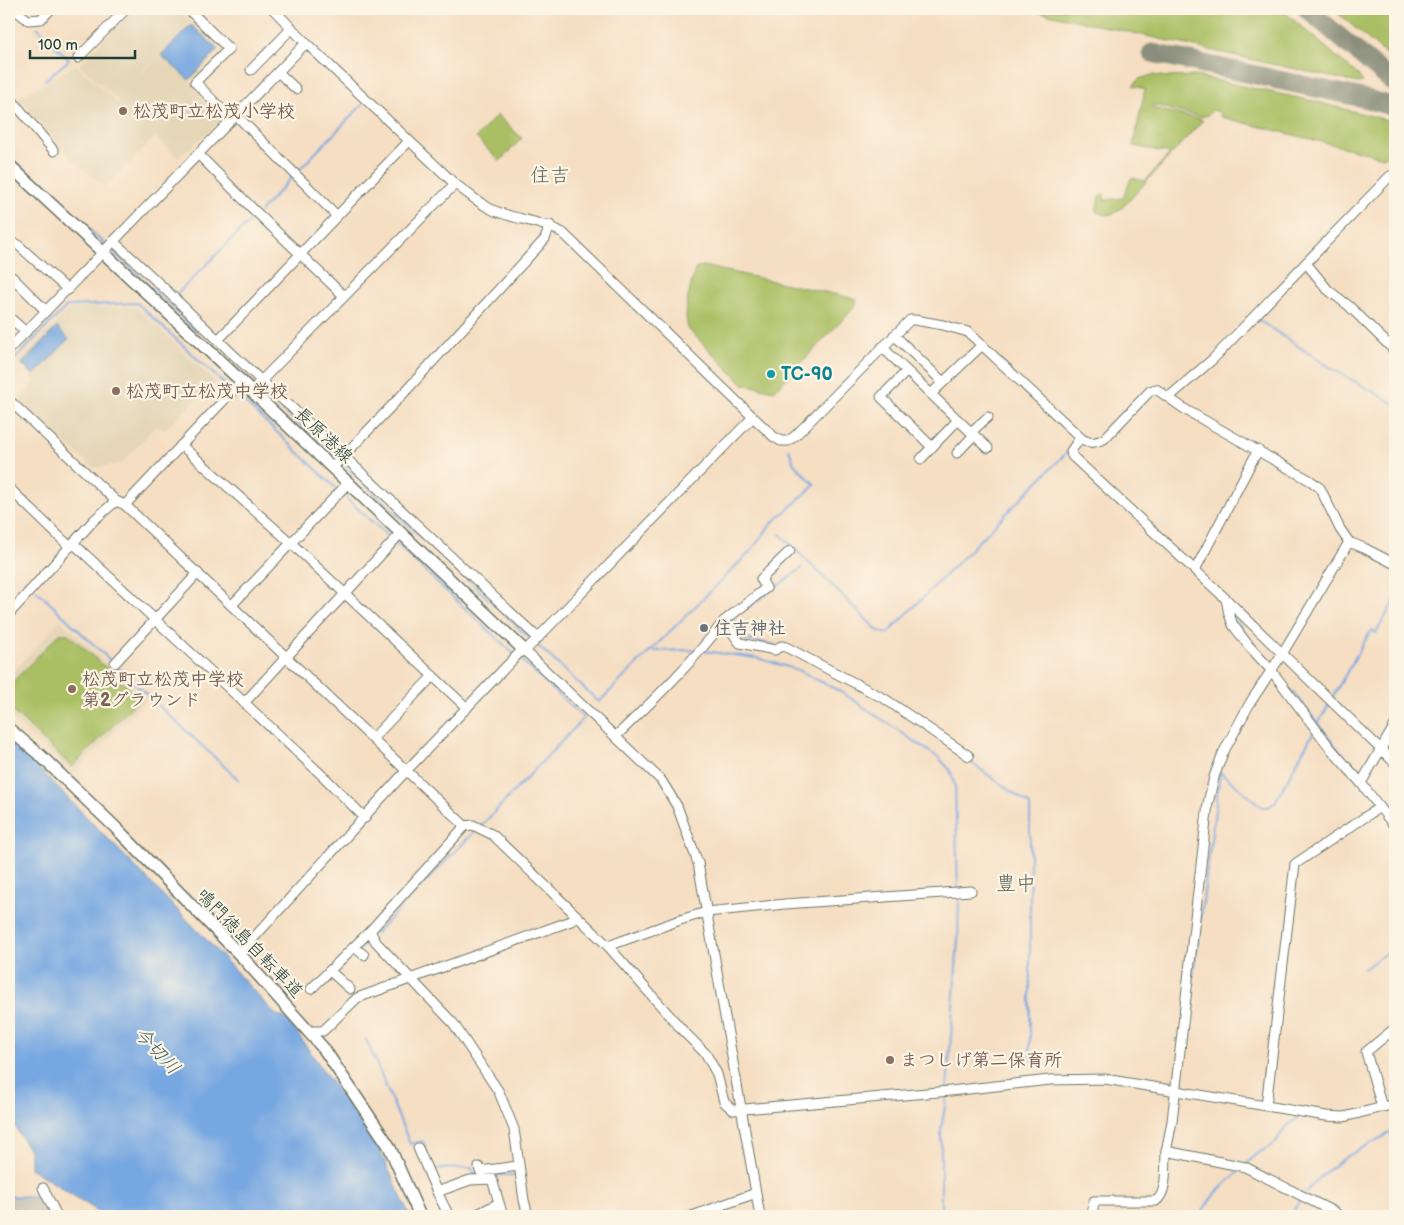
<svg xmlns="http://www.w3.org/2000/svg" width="1404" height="1225" font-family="'Balsamiq Sans','Klee One',sans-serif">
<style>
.built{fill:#e4d6b7}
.industrial{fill:#c9c3b8}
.green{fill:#aabf64;stroke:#647e4c}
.water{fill:#77a7e1;stroke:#4b728a}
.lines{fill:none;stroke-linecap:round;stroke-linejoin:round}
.stream{stroke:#77a7e1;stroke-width:2}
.taxiway{stroke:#8a8e7b;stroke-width:19}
.minor-casing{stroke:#6a7566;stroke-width:11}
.major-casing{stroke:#6a7566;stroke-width:14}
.minor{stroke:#fff;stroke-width:9}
.major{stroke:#fff;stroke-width:11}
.education-dot{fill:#8d6e63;stroke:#fcf5e5;stroke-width:2}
.culture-dot{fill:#0f9aa8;stroke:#fcf5e5;stroke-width:2}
.worship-dot{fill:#6b7280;stroke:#fcf5e5;stroke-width:2}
.labels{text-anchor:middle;stroke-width:4.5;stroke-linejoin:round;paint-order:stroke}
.education-label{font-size:18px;font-weight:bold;fill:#785e54;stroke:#fcf5e5;text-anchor:start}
.culture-label{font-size:18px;font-weight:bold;fill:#0d838f;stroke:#fcf5e5;text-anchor:start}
.street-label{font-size:18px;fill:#1f3d34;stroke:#fcf5e5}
.worship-label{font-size:18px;font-weight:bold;fill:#5b616d;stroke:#fcf5e5;text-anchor:start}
.water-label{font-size:19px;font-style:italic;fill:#395d68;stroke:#fcf5e5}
.quarter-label{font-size:20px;fill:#636658;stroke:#fcf5e5}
</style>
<rect width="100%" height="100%" fill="#fcf5e5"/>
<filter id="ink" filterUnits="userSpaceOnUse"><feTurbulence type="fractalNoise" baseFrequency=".02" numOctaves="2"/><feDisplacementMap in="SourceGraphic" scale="10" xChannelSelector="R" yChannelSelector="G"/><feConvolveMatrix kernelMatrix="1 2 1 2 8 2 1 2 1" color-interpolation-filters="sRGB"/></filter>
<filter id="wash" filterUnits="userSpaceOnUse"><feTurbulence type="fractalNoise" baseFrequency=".0096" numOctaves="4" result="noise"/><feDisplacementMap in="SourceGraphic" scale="20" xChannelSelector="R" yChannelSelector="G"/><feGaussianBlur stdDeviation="1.12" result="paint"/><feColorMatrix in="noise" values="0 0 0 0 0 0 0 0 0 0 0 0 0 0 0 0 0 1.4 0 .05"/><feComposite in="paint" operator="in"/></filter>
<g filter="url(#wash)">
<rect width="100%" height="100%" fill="#f5dec2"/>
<g class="built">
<path d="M134 9H178L191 22 143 71 136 81 161 53 192 23 220 49 190 83 224 119 178 157 155 137 106 187 71 159 19 98 76 65 118 103 134 84 119 101 79 65Z"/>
<path d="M136 307 215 382 164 430 156 425 121 464 93 468 20 400 36 381 18 362 71 308Z"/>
<path d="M60 620 146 700 73 774 9 716V678Z"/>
</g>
<path class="industrial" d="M9 1197 44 1198 53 1216H9Z"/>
<g class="green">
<path d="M1025 9H1281L1358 75 1363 82 1358 83Z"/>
<path d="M1333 9H1395V62Z"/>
<path d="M1152 75 1167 77 1195 76 1313 101 1395 122V154L1383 157 1221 117 1219 112 1213 110 1208 115 1200 117 1153 105 1152 108 1203 120 1125 205C1116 213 1107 219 1096 211L1099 196 1104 194V200L1123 198 1131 178 1145 181 1170 153 1133 146 1145 89 1133 86 1139 79Z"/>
<path d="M497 115 522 138 500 161 476 138Z"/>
<path d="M703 266 857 299 855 307 774 391 743 384 689 330C681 311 691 288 695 269Z"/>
<path d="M59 634H68L140 698 72 767 9 708V686Z"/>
</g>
<g class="water">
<path d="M191 25 218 49 189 80 161 55Z"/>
<path d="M57 327 69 339 34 375 22 364Z"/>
<path d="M9 738 205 938 275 1014 287 1019 380 1151 410 1216H109L104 1215 30 1168V1152L9 1116Z"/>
</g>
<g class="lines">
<g class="stream">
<path d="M37 27 69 60 45 80"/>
<path d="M9 156 106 245"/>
<path d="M297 172 362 105"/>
<path d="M260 212 292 177"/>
<path d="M110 248 196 331"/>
<path d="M177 294 256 215"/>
<path d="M1257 319 1331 368 1395 404"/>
<path d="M225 359 253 384"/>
<path d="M9 365 67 306 137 303 231 390"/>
<path d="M257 387 337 459"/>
<path d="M234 393 278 433 337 489"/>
<path d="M341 462 531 639"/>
<path d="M342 494 392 540"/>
<path d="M780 534 877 630 887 634 1067 452"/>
<path d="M395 543 514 654"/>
<path d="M25 580 30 585"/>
<path d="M36 590 112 662"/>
<path d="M745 610 802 568"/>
<path d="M733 619 743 639 775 645"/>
<path d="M1235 620 1267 659"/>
<path d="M536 644 599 702 751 551 771 524 815 485 794 464 789 449"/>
<path d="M649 651 696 650"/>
<path d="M703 651 757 658 798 670 843 693 939 758 950 770 955 786 958 890"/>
<path d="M116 666 239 780"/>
<path d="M1293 692 1346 759"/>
<path d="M1332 698 1371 630 1376 633 1395 600"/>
<path d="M1317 726 1329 704"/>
<path d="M966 759 1030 805V1064"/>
<path d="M482 825 584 718 518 657"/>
<path d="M375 934 476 830"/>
<path d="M361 948 371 937"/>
<path d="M341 967 355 953"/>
<path d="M1364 969 1395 946"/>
<path d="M1188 1014 1220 772 1262 807H1269L1275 802 1313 733"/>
<path d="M366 1039 410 1144 423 1141 429 1163"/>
<path d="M947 1089 958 940 959 894"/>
<path d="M1246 1165 1255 1155 1274 1144 1285 1128 1299 1117"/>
<path d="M431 1169 472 1168 475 1175H479"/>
<path d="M484 1175H516"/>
<path d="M1304 1195C1328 1164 1355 1152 1388 1134L1395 1131"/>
<path d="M9 1196 35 1197"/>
<path d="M941 1216V1130L947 1094"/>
<path d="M1200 1216C1211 1195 1224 1185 1241 1170"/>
<path d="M1290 1216 1301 1199"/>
</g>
<g class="taxiway">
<path d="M1307 9 1395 84"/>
<path d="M1152 53 1363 98 1395 107"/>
</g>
</g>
</g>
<g filter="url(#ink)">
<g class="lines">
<g class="minor-casing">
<g id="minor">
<path d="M14 9 28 20 41 19 51 9"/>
<path d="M188 9 229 49 195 82 232 120"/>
<path d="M273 9 306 43 455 184C468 193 480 205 495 211 518 220 542 221 563 233L753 417 774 437 781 441H788L795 436 910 320H915L943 325 968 332 1082 439C1090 444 1095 443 1104 439L1150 391 1156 389 1186 410 1311 481 1320 488 1340 529 1349 542 1364 548 1395 564"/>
<path d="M78 58 126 9"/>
<path d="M251 70 292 28"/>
<path d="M278 72 296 89"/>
<path d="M9 99 12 100 54 151"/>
<path d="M236 115 336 215"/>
<path d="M198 154 252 208 344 296"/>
<path d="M113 241C174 295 229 354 290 406L538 638"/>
<path d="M17 244 68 290"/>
<path d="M1306 263 1328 290 1349 306 1395 351"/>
<path d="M9 281 12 277 46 311"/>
<path d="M9 317 26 332"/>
<path d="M894 335 943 382"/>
<path d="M218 340 409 141"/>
<path d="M882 347 958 420 932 447 881 397 907 371"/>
<path d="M9 349 306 43"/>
<path d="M257 385 455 184"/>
<path d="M931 394 982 345"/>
<path d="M1169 397 1213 359 1390 176 1395 177"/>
<path d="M9 400 116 501 125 505 144 523 465 826 473 825 493 835 608 946 684 1032 706 1054 717 1074 724 1102 733 1110 950 1091 1050 1080 1105 1079 1326 1116 1344 1117 1395 1104"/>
<path d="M753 417 525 651 661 780 677 806 698 863 760 1216"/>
<path d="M958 420 988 448"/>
<path d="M971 432 988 417"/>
<path d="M1080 438 1071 451 1072 456 1226 599 1395 763"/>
<path d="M181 445 291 543 467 708"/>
<path d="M957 453 974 435"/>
<path d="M921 459 932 447"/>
<path d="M333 467 403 394 545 239 550 225"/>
<path d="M9 488 70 547"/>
<path d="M125 505 241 382"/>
<path d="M74 544 325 778 365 818"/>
<path d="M1195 570 1258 450"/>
<path d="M1226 599 1229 614 1233 625 1248 645 1271 670 1331 749 1361 783 1395 827"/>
<path d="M232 605 349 482"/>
<path d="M9 614 94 520 116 501"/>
<path d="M724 621 766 588 761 579 790 551"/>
<path d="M115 663 198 573"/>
<path d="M244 703 401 533"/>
<path d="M616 736C654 700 692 663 724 621L740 643 775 650 781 646 786 647 885 699 969 756"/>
<path d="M373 738 433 676"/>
<path d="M1361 783 1395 725"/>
<path d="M370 931 376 942 453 1023 499 1092 514 1129 524 1200 528 1216"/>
<path d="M608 946 680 920 707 912 785 904 971 891"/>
<path d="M354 947 364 955"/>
<path d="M239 954 407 770 523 649"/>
<path d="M330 971 350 989"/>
<path d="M311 989 370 931 465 826"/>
<path d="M309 1031H323L357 998 571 921 577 916"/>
<path d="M1266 1106 1295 864 1380 807"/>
<path d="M1382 1107 1366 1052 1395 1028"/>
<path d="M418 1148 437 1192 449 1216"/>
<path d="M1166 1151 1245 1167 1336 1213 1338 1216"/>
<path d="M479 1167 480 1171 518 1166"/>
<path d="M43 1188 57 1216"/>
<path d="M437 1192 470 1180 492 1179 503 1216"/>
<path d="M474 1216 499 1203"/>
<path d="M692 1216 756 1193"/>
<path d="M1092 1216 1094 1201H1156C1168 1192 1165 1166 1166 1152 1168 1142 1170 1132 1172 1121L1208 803 1214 777 1223 753 1250 703 1282 654 1349 542"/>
</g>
</g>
<g class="major-casing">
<g id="major">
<path d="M9 165 222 363 525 651"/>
<path d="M9 729 41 756 118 830 244 959 324 1049 389 1146 420 1216"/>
</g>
</g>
<use href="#minor" class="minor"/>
<use href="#major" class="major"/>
</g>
</g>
<g class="education-dot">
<circle cx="123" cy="111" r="5"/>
<circle cx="116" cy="391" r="5"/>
<circle cx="72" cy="689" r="5"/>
<circle cx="890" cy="1060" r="5"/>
</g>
<circle class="culture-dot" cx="771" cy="374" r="5"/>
<circle class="worship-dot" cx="704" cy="628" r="5"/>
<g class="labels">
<g class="education-label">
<text x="133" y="117">松茂町立松茂小学校</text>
<text x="126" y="397">松茂町立松茂中学校</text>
<text x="82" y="685">松茂町立松茂中学校<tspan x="82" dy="21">第2グラウンド</tspan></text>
<text x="900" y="1066">まつしげ第二保育所</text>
</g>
<g class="culture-label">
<text x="781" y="380">TC-90</text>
</g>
<g class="street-label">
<text transform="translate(324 435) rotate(43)" y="6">長原港線</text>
<text transform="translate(250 943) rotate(46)" y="6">鳴門徳島自転車道</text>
</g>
<g class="worship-label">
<text x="714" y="634">住吉神社</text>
</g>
<g class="water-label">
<text transform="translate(158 1050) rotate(47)" y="7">今切川</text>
</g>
<g class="quarter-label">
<text x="550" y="182">住吉</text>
<text x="1016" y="890">豊中</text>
</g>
</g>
<rect width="1404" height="1225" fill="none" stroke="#fcf5e5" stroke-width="30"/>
<path d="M30 50v8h105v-8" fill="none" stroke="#1f3d34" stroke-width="2.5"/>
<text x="38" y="50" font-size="15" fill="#1f3d34" stroke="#fcf5e5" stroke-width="4" paint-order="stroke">100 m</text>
</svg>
